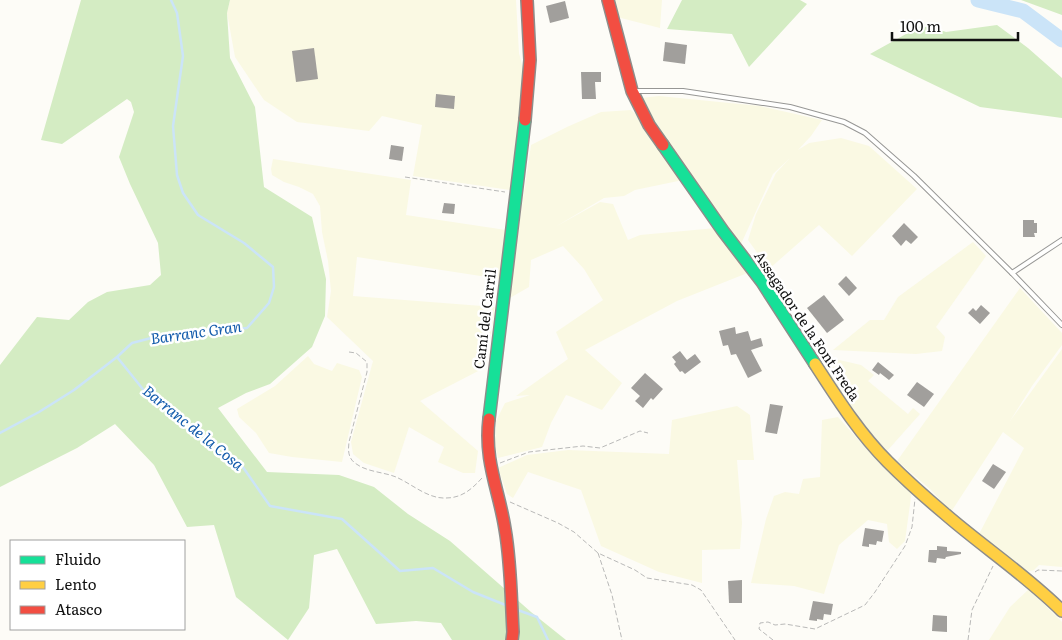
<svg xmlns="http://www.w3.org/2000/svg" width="1062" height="640" font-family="Literata,serif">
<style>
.farmland{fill:#faf9e3}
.forest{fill:#d4ecc3}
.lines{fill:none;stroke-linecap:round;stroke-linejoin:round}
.stream{stroke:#cbe4f8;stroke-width:2.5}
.river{stroke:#cbe4f8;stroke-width:15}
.building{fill:#a19f9c}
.lane-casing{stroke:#979795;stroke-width:6}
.fast-casing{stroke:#8e8d8b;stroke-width:14}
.slow-casing{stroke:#8e8d8b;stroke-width:14}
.jam-casing{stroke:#8e8d8b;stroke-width:14}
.path{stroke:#b9b9b8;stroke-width:1;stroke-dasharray:5 2.5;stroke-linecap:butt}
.lane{stroke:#fffffe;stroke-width:4}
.fast{stroke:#16e098;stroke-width:11}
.slow{stroke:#ffcf43;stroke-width:11}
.jam{stroke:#f24e42;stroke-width:11}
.labels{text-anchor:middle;stroke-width:5;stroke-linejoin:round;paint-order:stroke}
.street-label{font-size:14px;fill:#111;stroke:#fff}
.water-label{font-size:15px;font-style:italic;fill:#115aab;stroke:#fff}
</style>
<rect width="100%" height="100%" fill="#fdfcf7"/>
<g class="farmland">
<path d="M230 0H516L519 53 524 73 510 190 413 176 422 125 382 116 369 131 297 122 264 100 235 57 227 13Z"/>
<path d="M614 0H662L660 28 617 17Z"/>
<path d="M659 96 760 106 822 120 811 136 798 150 809 143 841 138 869 146 917 189 852 256 819 225 769 269 748 240 756 214 776 173 790 158 773 174 741 244 722 220 644 109 641 98Z"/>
<path d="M631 110 639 117 683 180 635 190 624 196 604 198 555 227 600 202 613 204 628 240 640 235 716 228 750 272 677 301 585 350 622 383 602 410 572 397 566 395 551 423 542 447 498 458 495 445 496 421 505 403 530 395 516 396 568 359 556 332 603 300 584 269 563 246 531 260 529 287 508 299 531 145 567 127 601 112Z"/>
<path d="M273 159 411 180 406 215 506 230 500 279 357 257 353 296 495 307 486 367 420 401 478 451 475 473H463L438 462 444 447 409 427 394 473 364 463 353 454 351 442 373 361 327 317 331 291 328 261 322 232 320 206 313 194 299 187 284 182 272 175 271 169Z"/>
<path d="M973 242 986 256 936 327 945 337 942 351 916 354 833 350 870 320H884L898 297Z"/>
<path d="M1020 288 1062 333V345L1032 386 1010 421 1062 349V567L1039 565 1034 570 1025 572 978 536 1024 448 1003 432 951 512 930 489 897 461Z"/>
<path d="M308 356 314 364 332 371 337 363 359 370 362 377 342 462 292 457 269 453 256 433 239 417 237 409 275 386Z"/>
<path d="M835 359 861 365 874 375 868 381 908 414 913 408 920 414 887 451 848 406 819 360Z"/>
<path d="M737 406 750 415 754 460H737L742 523 740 549 702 550V583L659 572 601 546 581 490 528 472 513 498 507 494 498 468 527 455 568 450 669 454 672 420Z"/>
<path d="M838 417 880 464 912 490 905 541 897 549 889 542 887 524 868 520 839 545 824 594 794 586 751 583 766 519 774 496 785 492 799 494 803 479 820 477 822 420Z"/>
<path d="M1029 589 1062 622V640H989L1010 607Z"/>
</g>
<g class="forest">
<path d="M81 0H230L227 13 230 58 255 107 264 187 312 217 326 279 325 316 312 347 270 384 246 393 218 408 267 472 339 475 374 487 408 514 450 541 531 612 566 640H452L441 623 416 621 376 624 337 549 314 555 309 608 288 640 236 597 214 525 187 527 154 465 115 424 77 448 0 487V365L37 317 69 320 88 302 107 292 150 285 161 275 158 243 130 184 119 157 134 112 131 102 127 99 62 144 41 140Z"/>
<path d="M682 0H800L807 4 749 67 732 34 667 29Z"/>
<path d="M1021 0H1062V15Z"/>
<path d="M924 24 946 32 997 25 1028 48 1062 78V118L980 107 870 54Z"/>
</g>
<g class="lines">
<g class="stream">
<path d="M117 357 146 393 240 463 270 506 342 519 400 571 433 568 473 592 508 606"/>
<path d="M0 433 39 412 74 390 117 357 132 343 159 336 221 331 247 328 269 303 274 287 273 267 244 243 198 215 183 193 177 175 173 126 183 56 177 13 171 0"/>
<path d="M515 609 537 617 548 640"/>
</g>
<path class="river" d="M978 0 1023 11 1062 40"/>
</g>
<g class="building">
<path d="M565 1 569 18 550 23 546 6Z"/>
<path d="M665 42 687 45 685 64 663 61Z"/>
<path d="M314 48 318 79 296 82 292 51Z"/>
<path d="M581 72H601V82H595L596 99H582Z"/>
<path d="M436 94 455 96 454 109 435 107Z"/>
<path d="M391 145 404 147 402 161 389 159Z"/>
<path d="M444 203 455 204 454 214 442 213Z"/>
<path d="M1023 220H1034V223H1037V233H1034L1035 237H1023Z"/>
<path d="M904 223 918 237 911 244 906 240 901 246 892 236Z"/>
<path d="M846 276 857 288 849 296 838 284Z"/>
<path d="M824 295 844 320 827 333 807 308Z"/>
<path d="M981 305 990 313 980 324 968 313 973 308 976 311Z"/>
<path d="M735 327 736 334 748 331 751 341 761 338 763 346 751 350 762 371 748 378 736 354 731 355 728 345 723 346 719 331Z"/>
<path d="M680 351 687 360 695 354 701 362 685 374 682 371 680 372 674 364 676 362 672 357Z"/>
<path d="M878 362 894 375 889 380 880 373 879 375 872 370Z"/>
<path d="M645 373 663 389 653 400 651 398 643 408 635 401 640 396 631 388Z"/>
<path d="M917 382 934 394 924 407 907 395Z"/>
<path d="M770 404 783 406 777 434 765 432Z"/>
<path d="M993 464 1006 472 994 489 982 481Z"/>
<path d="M865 528 884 531 882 542 877 541 876 545 869 544V547L862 546Z"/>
<path d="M937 546 947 547V551L961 552V554L946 557 945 559 937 558 936 563 928 562 929 550H937Z"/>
<path d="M742 580V603H729L728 581Z"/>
<path d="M813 601 833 604 831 615 824 614 823 620 817 619V621L809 620Z"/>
<path d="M933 615 947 616V632L932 631Z"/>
</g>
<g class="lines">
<g class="lane-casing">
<g id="lane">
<path d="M634 91H683L790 107 844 122 865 133 914 176 1012 273 1062 325"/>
<path d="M1012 273 1062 240"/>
</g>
</g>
<g class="fast-casing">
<g id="fast">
<path d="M663 145 723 231 762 282 815 364"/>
<path d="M489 419 525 120"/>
</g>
</g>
<g class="slow-casing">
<path id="slow" d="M815 364C837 398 859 433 888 462 906 480 925 497 944 513 983 547 1026 575 1062 611"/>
</g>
<g class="jam-casing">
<g id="jam">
<path d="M608 0 632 91 649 125 663 145"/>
<path d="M525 120 530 60 527 0"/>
<path d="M489 419C484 461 499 490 505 529 511 563 511 598 513 632L512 640"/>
</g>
</g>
<g class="path">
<path d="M405 177 505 192"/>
<path d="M349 352 356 353 367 362V372L349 442C348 450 348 458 355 463 366 472 384 472 396 477 412 484 428 499 446 498 462 498 472 489 482 478"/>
<path d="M500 463 529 452 583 446 600 448 640 431 648 433"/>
<path d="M510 502 558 523 574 532 598 553 635 570 647 578 692 585 701 590 735 640"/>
<path d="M598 553 612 595 622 640"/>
<path d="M1035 572 1038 570 1062 571"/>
<path d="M773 640 759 629 760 623 768 622 775 625 785 624 815 629 865 605 875 592 905 546 912 527 915 499"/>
<path d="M968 640 972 610 993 566"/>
</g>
<use href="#lane" class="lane"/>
<use href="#fast" class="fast"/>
<use href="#slow" class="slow"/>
<use href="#jam" class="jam"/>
</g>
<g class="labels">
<g class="street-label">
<text transform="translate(485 319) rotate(-83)" y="5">Camí del Carril</text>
<text transform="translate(807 326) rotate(56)" y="5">Assagador de la Font Freda</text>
</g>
<g class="water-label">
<text transform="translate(196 333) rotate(-8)" y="5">Barranc Gran</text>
<text transform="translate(193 428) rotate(39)" y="5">Barranc de la Cosa</text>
</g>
</g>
<rect x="10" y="540" width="175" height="90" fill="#ffffff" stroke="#a0a0a0"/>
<rect x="20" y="556" width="25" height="8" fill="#16e098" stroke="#a0a0a0"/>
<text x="55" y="565" font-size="15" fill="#111111">Fluido</text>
<rect x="20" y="581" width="25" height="8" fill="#ffcf43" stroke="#a0a0a0"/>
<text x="55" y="590" font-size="15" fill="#111111">Lento</text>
<rect x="20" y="606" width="25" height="8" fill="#f24e42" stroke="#a0a0a0"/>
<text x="55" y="615" font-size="15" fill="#111111">Atasco</text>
<path d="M892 32v8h126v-8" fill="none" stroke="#111111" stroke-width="2.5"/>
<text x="900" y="32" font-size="15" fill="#111111" stroke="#ffffff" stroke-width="4" paint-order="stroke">100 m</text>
</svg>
